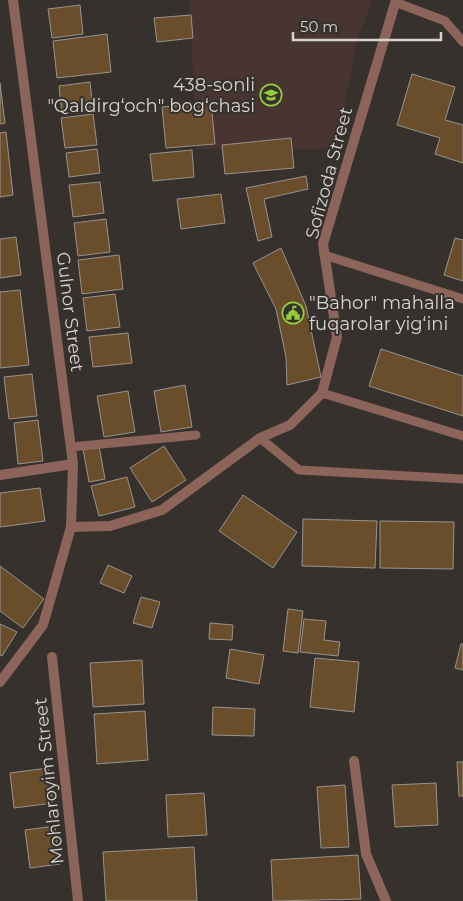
<svg xmlns="http://www.w3.org/2000/svg" width="463" height="901" font-family="Montserrat,sans-serif">
<style>
.education{fill:#483430}
.building{fill:#6a4e2b;stroke:#98938d}
.lines{fill:none;stroke-linecap:round;stroke-linejoin:round}
.service{stroke:#8c645a;stroke-width:9}
.minor{stroke:#8c645a;stroke-width:10}
.labels{text-anchor:middle;stroke-width:4;stroke-linejoin:round;paint-order:stroke}
.poi-label{font-size:18px;fill:#d6d3d0;stroke:#36312d;text-anchor:end}
.street-label{font-size:18px;fill:#d6d3d0;stroke:#36312d}
</style>
<rect width="100%" height="100%" fill="#36312d"/>
<path class="education" d="M189 0H373L357 40 337 149H197Z"/>
<g class="building">
<path d="M80 5 83 34 52 38 48 9Z"/>
<path d="M191 15 193 38 157 42 154 18Z"/>
<path d="M107 34 111 72 57 78 53 41Z"/>
<path d="M412 74 455 87 445 120 463 125V163L435 154 440 138 397 125Z"/>
<path d="M90 82 93 110 62 114 59 86Z"/>
<path d="M0 83 5 123 0 124Z"/>
<path d="M211 102 215 144 166 148 162 107Z"/>
<path d="M93 114 97 145 65 148 61 118Z"/>
<path d="M6 132 13 195 0 197V133Z"/>
<path d="M291 138 294 168 225 174 222 145Z"/>
<path d="M97 149 100 173 69 177 66 153Z"/>
<path d="M192 150 194 177 153 181 150 154Z"/>
<path d="M306 176 308 189 264 199 272 237 258 241 246 188Z"/>
<path d="M100 182 104 213 73 217 69 185Z"/>
<path d="M221 194 225 223 181 229 177 199Z"/>
<path d="M106 219 110 252 78 256 74 223Z"/>
<path d="M16 237 21 275 0 278V239Z"/>
<path d="M455 238 463 240V281L444 275Z"/>
<path d="M281 248 306 306 321 377 287 385 286 357 276 309 253 263Z"/>
<path d="M119 255 123 289 82 294 78 260Z"/>
<path d="M20 290 29 365 0 368V292Z"/>
<path d="M115 294 120 327 87 331 83 298Z"/>
<path d="M128 333 132 363 93 367 89 337Z"/>
<path d="M381 349 463 376V416L369 386Z"/>
<path d="M32 374 37 416 9 419 4 377Z"/>
<path d="M185 385 192 427 161 432 154 391Z"/>
<path d="M128 391 135 432 104 437 97 396Z"/>
<path d="M38 420 43 461 18 464 14 423Z"/>
<path d="M99 446 105 479 89 482 83 449Z"/>
<path d="M164 446 186 480 152 502 130 468Z"/>
<path d="M127 477 135 507 99 516 91 486Z"/>
<path d="M40 488 45 521 0 527V493Z"/>
<path d="M243 495 297 532 273 568 219 531Z"/>
<path d="M303 519 377 521 375 568 302 566Z"/>
<path d="M380 521 454 522 453 569 380 568Z"/>
<path d="M108 565 132 576 124 593 100 583Z"/>
<path d="M0 566 44 599 23 628 0 611Z"/>
<path d="M141 597 160 602 152 628 133 623Z"/>
<path d="M288 609 303 611 298 653 283 651Z"/>
<path d="M304 619 326 621 324 640 340 642 338 656 300 652Z"/>
<path d="M210 623 233 625 232 640 209 639Z"/>
<path d="M0 624 17 632 2 656 0 655Z"/>
<path d="M461 644H463V670L455 668Z"/>
<path d="M230 649 264 655 259 684 226 678Z"/>
<path d="M315 658 359 662 354 712 310 707Z"/>
<path d="M142 660 144 704 93 707 90 663Z"/>
<path d="M213 707 255 709 254 736 212 735Z"/>
<path d="M145 711 148 760 97 764 94 714Z"/>
<path d="M457 762H463V796H459Z"/>
<path d="M48 768 53 803 14 808 10 773Z"/>
<path d="M436 783 438 825 395 827 392 785Z"/>
<path d="M345 785 349 847 321 848 317 787Z"/>
<path d="M204 793 207 835 168 837 166 795Z"/>
<path d="M55 826 60 864 30 868 25 830Z"/>
<path d="M194 847 197 901H106L103 852Z"/>
<path d="M358 855 361 899 273 901 271 860Z"/>
</g>
<g class="lines">
<g class="service">
<path d="M395 2 445 21 463 42"/>
<path d="M324 255 463 299"/>
<path d="M322 393 463 436"/>
<path d="M260 438 299 470 463 479"/>
<path d="M71 447 196 435"/>
</g>
<g class="minor">
<path d="M0 475 73 464"/>
<path d="M71 527 110 526 162 510 260 438 290 425 322 393 337 337 323 244 396 0"/>
<path d="M52 657 78 901"/>
<path d="M0 682 43 625 71 527 73 464 13 0"/>
<path d="M354 761 366 854 386 901"/>
</g>
</g>
<defs>
<g id="school-ring" transform="scale(1.125)"><circle r="9.5" fill="#36312d" stroke="#95cc3a" stroke-width="1.5"/><path d="M0-5L7-2L0 1L-7-2ZM-4 1L0 2.5L4 1V4Q0 6-4 4Z" fill="#95cc3a"/></g>
<g id="civic-ring" transform="scale(1.125)"><circle r="9.5" fill="#36312d" stroke="#95cc3a" stroke-width="1.5"/><path d="M-.6-6.5H3V-4.5H.6V-3L4-1V1h2V6H-6V1h2V-1L-.6-3ZM-1.2 2.5V6h2.4V2.5Z" fill="#95cc3a"/></g>
</defs>
<g fill-rule="evenodd">
<use href="#school-ring" x="271" y="95"/>
<use href="#civic-ring" x="293" y="313"/>
</g>
<g class="labels">
<g class="poi-label">
<text x="255" y="91">438-sonli<tspan x="255" dy="21">"Qaldirg‘och" bog‘chasi</tspan></text>
<text x="309" y="309" text-anchor="start">"Bahor" mahalla<tspan x="309" dy="21">fuqarolar yig‘ini</tspan></text>
</g>
<g class="street-label">
<text transform="translate(329 173) rotate(-75)" y="6">Sofizoda Street</text>
<text transform="translate(70 312) rotate(83)" y="6">Gulnor Street</text>
<text transform="translate(49 781) rotate(-96)" y="6">Mohlaroyim Street</text>
</g>
</g>
<path d="M293 32v8h148v-8" fill="none" stroke="#d6d3d0" stroke-width="2.5"/>
<text x="300" y="32" font-size="15" fill="#d6d3d0" stroke="#36312d" stroke-width="4" paint-order="stroke">50 m</text>
</svg>
